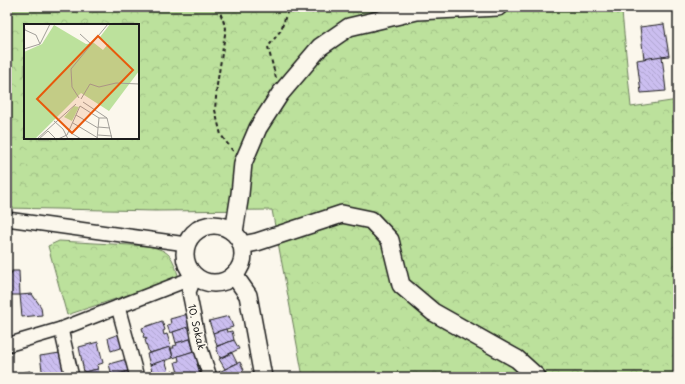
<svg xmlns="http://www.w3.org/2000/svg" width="685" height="384" font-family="'Playpen Sans',sans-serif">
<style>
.forest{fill:url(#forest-crowns);stroke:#6c7e5c;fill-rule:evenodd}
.building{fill:url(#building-back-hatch);stroke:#1c1c1c}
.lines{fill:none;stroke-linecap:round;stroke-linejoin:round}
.minor-casing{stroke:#1c1c1c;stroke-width:16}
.tertiary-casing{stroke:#1c1c1c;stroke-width:20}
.path{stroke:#1c1c1c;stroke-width:2;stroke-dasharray:4 3;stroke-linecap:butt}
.minor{stroke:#fbf7ec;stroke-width:13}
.tertiary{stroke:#fbf7ec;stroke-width:17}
.labels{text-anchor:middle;stroke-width:3.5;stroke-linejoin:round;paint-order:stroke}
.street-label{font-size:10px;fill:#1c1c1c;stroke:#fbf7ec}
.inset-road{fill:none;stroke:#a29f99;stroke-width:1}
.view{fill:#e8590c;fill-opacity:0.15;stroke:#e8590c;stroke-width:2}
.inset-edge{fill:none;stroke:#1c1c1c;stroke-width:2}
</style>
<defs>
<pattern id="forest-crowns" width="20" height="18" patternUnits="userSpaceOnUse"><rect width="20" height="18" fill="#bce19c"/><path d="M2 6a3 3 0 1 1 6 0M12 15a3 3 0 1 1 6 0" fill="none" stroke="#a1c086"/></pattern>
<pattern id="building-back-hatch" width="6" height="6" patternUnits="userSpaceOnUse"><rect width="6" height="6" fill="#cbbef0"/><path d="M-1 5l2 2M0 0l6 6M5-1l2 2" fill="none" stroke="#aea3cd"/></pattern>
</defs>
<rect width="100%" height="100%" fill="#fbf7ec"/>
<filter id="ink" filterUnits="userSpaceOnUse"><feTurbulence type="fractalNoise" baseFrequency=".025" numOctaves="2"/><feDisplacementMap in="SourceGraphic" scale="8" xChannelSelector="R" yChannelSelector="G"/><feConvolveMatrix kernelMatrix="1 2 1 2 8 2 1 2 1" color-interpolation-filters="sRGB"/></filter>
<g filter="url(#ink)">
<g class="forest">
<path d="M7 7H615L622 12 631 107 678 100V377H303L272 210 155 211 7 208ZM25 25H138V138H25Z"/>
<path d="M59 241 148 246C171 251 172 256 179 278L67 315 48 246Z"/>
</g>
<g class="building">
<path d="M664 24 669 56 644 59 640 27Z"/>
<path d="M662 56 666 91 641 93 637 60Z"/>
<path d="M12 271H19L20 295H7V273H12Z"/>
<path d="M32 294 41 307 42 315 22 317 20 295Z"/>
<path d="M188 314 192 326 170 333 167 325 171 324 170 319Z"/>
<path d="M229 316 233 327 213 333 209 321Z"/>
<path d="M162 321 165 330 163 331 164 335 167 334 171 347 149 353 145 340 147 339 146 337 144 338 143 336 144 335 142 328Z"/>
<path d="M191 326 194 338 176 343 173 332Z"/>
<path d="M226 329 227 332 232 331 234 340 217 346 213 333Z"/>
<path d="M122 333 126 346 111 351 108 338Z"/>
<path d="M190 339 194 351 173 358 171 348H174L173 346 177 345 176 343Z"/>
<path d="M234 340 239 349 220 358 216 347Z"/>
<path d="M98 342 103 363 97 365 98 369 84 372 79 347Z"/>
<path d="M170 347 173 358 150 365 147 354Z"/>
<path d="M194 351 199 363 197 364 201 376 199 377H176L175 375 178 373 175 362 179 361 178 356Z"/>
<path d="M60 353 66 377H43L40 356Z"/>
<path d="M232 353 237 363 225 369 219 359Z"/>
<path d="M127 359 133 370 112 376 109 364Z"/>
<path d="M165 360 169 372 154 377 150 365Z"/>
<path d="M240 362 244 370 233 377H222L219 372Z"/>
<path d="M98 369 100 377H85L84 372Z"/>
<path d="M131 370 133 377H111Z"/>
<path d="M30 371 31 377H16V374Z"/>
<path d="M173 371 175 377H153Z"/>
</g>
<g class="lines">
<g class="minor-casing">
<g id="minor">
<path d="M7 219 186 244"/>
<path d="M195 277 189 292 200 346 210 377"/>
<path d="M118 307 137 377"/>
<path d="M61 329 72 377"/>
<path d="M7 345 61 329 195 277"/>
</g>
</g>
<g class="tertiary-casing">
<g id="tertiary">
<circle cx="214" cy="254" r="29"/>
<path d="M234 232 240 194 243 163 258 128 280 94 320 47 349 27 417 11 498 7"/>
<path d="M242 245 257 242 342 214 371 220 390 240 401 285 433 312 517 359 537 377"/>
<path d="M234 275 248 295 263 377"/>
</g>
</g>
<g class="path">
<path d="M218 7 226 28 217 85 215 110 221 135 233 151"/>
<path d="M276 78 268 47 281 30 286 15 290 7"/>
</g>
<use href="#minor" class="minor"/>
<use href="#tertiary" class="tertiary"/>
</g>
</g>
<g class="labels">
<g class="street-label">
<text transform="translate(197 327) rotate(77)" y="4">10. Sokak</text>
</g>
</g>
<g transform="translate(24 24)">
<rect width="115" height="115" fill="#fbf7ec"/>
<path d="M86 0H115V47L85 87 57 69 11 115H0V28L18 20 30 1 62 20 70 19 79 26 84 20 76 13ZM50 82 55 83 48 97 40 93Z" fill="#bce19c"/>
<path class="inset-road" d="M0 1 1 6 12 11 16 20M56 10 67 20M0 25 16 20 26 0M55 74 48 63 47 45 84 0M57 75 66 60 75 63 92 59 115 60M59 78 83 94 88 115M52 91 74 104M30 97 39 105 44 115M49 99 74 114M74 103 86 104M44 107 57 115M74 111 88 112M13 115 52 80M15 115 24 107 32 115M34 115 43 111 56 82 75 94H83M73 115 75 94"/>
<path class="view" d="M74 12 109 46 48 109 13 75Z"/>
<rect width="115" height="115" class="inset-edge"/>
</g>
<rect width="685" height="384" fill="none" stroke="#fbf7ec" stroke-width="24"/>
<rect x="12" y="12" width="661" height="360" fill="none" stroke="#1c1c1c" stroke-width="1.5" filter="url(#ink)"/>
</svg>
